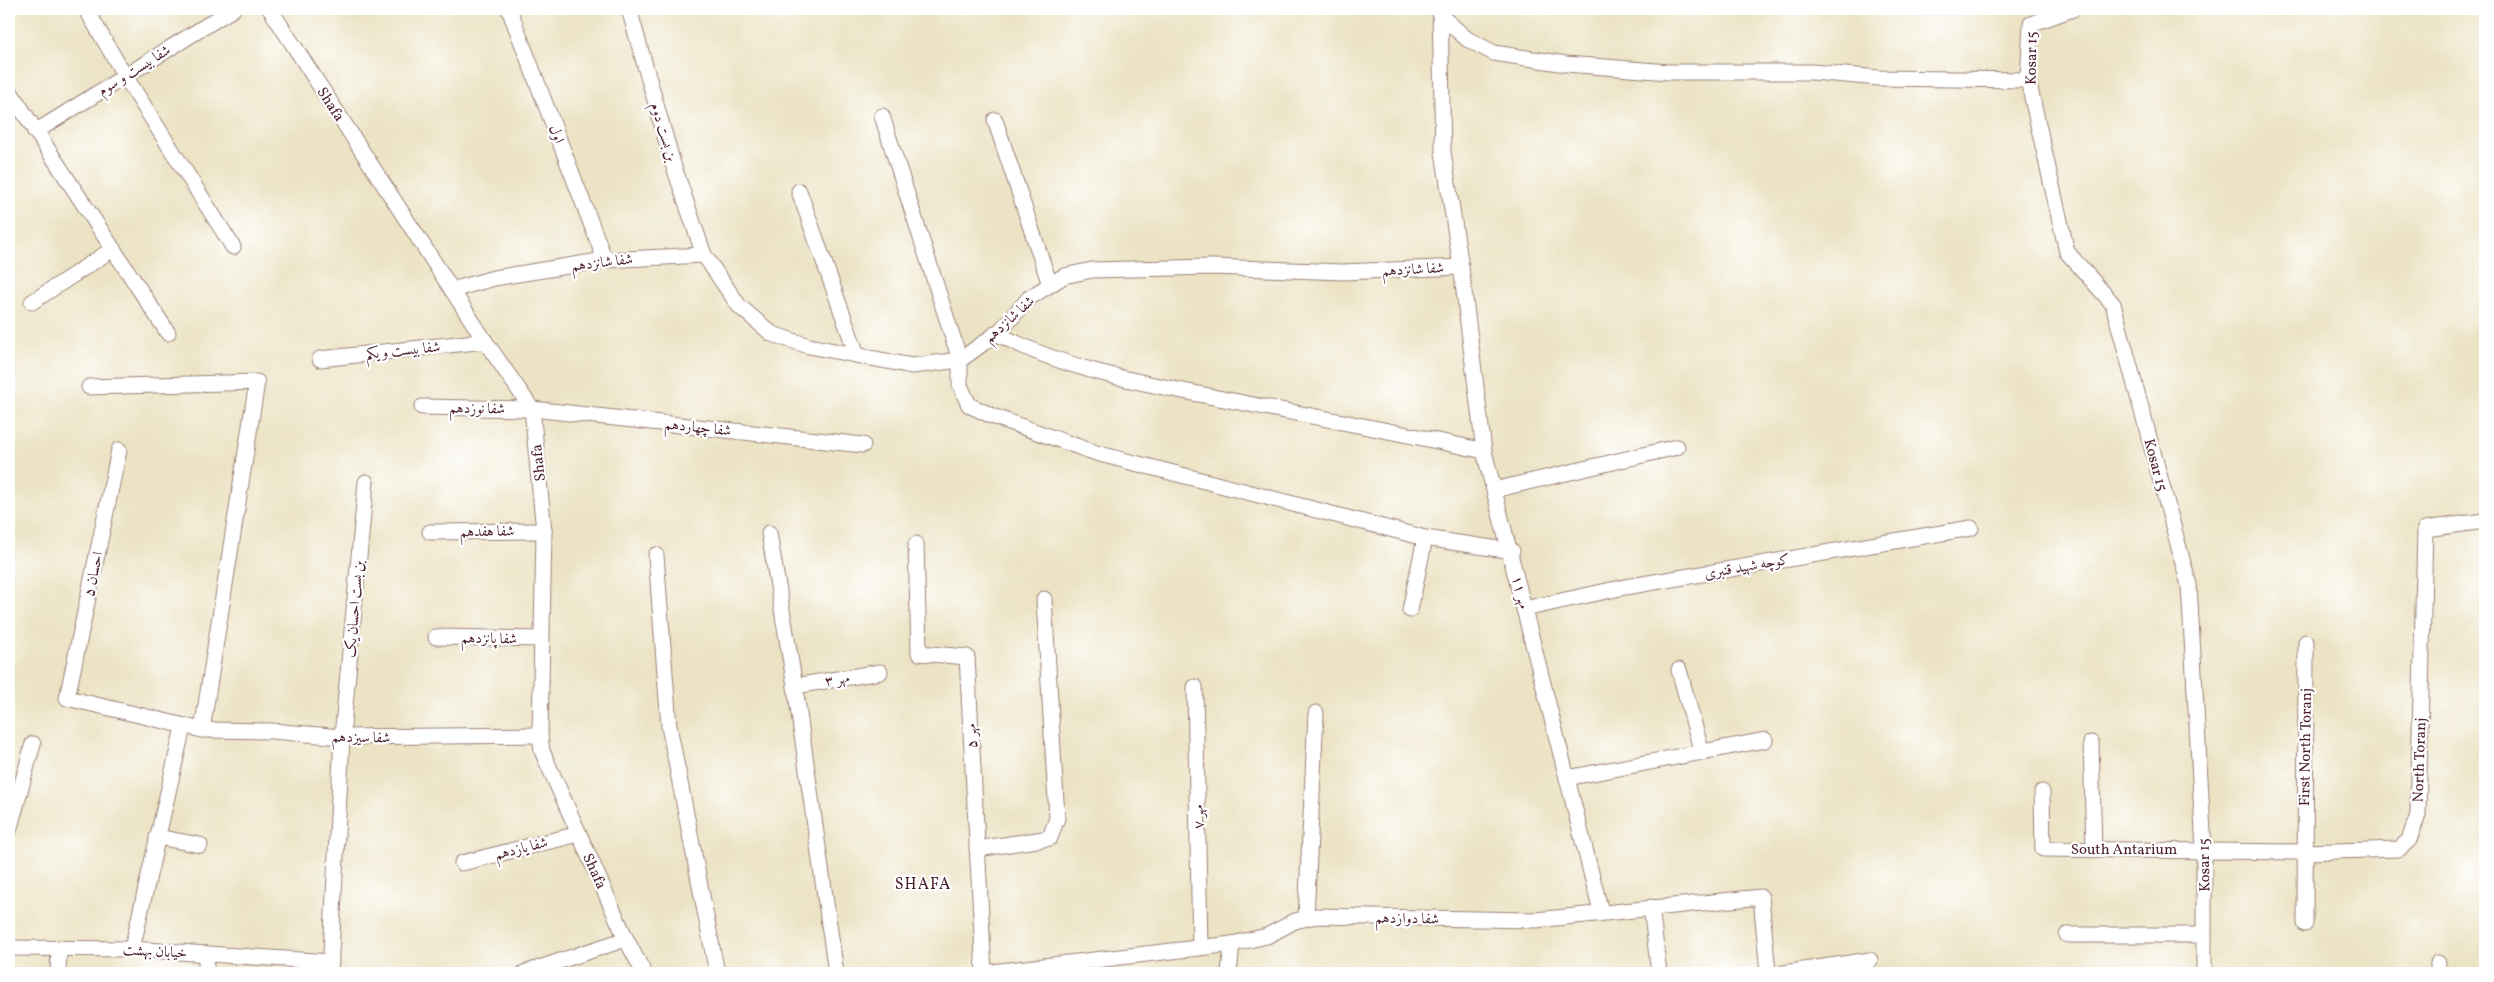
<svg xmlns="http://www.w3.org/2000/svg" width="2494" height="982" font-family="Vollkorn,Amiri,serif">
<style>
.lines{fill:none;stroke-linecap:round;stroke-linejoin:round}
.minor-casing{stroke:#9b8178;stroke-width:17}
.minor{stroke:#fff;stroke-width:15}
.labels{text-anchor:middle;stroke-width:4.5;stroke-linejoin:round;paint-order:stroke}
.street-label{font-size:15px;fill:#4a1f2b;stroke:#fff}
.neighbourhood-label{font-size:16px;letter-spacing:1px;fill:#4a1f2b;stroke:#fff}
</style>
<rect width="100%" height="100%" fill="#fff"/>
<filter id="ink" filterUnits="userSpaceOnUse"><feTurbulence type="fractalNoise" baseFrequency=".02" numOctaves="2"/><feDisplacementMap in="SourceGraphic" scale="10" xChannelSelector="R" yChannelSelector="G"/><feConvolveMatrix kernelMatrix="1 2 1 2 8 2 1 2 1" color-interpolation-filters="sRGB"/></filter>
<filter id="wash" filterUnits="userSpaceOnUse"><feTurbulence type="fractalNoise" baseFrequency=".0096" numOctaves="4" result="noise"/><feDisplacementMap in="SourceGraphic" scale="20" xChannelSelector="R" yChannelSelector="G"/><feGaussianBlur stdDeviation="1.12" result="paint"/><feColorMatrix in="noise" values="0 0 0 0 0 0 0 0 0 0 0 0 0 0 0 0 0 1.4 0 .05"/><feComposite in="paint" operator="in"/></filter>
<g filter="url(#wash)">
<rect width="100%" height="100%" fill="#ece3c4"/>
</g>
<g filter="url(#ink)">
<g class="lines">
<g class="minor-casing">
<g id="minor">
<path d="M86 9 125 76 233 247"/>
<path d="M270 9 485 341 532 409 544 531 540 735 542 751 626 939 644 973"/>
<path d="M509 9 605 260"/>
<path d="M629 9 673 164 704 255 739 306 772 334 809 346 912 366 960 360 1000 331 1029 298 1064 276 1092 270 1213 267 1343 272 1461 267"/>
<path d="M1440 9 1443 152 1461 267 1484 451 1601 912"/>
<path d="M2073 9 2031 24 2028 80 2067 252 2113 304 2189 585 2204 850V973"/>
<path d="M1441 16 1467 39 1494 53 1566 64 1669 72H1812L1879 78 2028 80"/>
<path d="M9 90 168 333"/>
<path d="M882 116 960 360V385L969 405 992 416 1096 453 1425 538 1512 551"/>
<path d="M995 120 1050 285"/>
<path d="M35 132 233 9"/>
<path d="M799 191 857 355"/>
<path d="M452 290 494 278 605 260 704 255"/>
<path d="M32 302 113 249"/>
<path d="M996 333C1065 370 1138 382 1213 397 1304 415 1394 431 1484 451"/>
<path d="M320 359 485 341"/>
<path d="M89 387 257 382 202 730"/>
<path d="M422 407 532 409 863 445"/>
<path d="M119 450 67 698 202 730 272 731 342 737 540 735"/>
<path d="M1494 490 1677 447"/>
<path d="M430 532 544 531"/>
<path d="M769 533 795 686 836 973"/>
<path d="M916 544 919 653 967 657 984 973"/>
<path d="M656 555 669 726 717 973"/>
<path d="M1524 609 1625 587 1971 528"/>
<path d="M1410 610 1425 538"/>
<path d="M436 637 542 639"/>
<path d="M1679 670 1702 753"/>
<path d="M795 686 880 672"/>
<path d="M1195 687 1200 948"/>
<path d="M2091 743 2094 849"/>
<path d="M1567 778 1765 740"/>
<path d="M2042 792 2043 849 2304 852 2399 849 2409 840 2418 815 2425 529 2485 521"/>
<path d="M9 831 33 744"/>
<path d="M157 837 200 845"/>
<path d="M977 849 1050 838 1057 818 1044 599"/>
<path d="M462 863 579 834"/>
<path d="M1651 907 1659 973"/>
<path d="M1306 917 1316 713"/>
<path d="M2305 924 2306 642"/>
<path d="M2067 935H2204"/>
<path d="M9 948 132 949 331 962"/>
<path d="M132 949 183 727"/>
<path d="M58 973 59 948"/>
<path d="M206 973V954"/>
<path d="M330 973 342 737 366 482"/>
<path d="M524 973 626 939"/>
<path d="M983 973 1232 944 1267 936 1295 921 1316 916 1536 920 1761 897 1768 973"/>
<path d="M1229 973 1232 944"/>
<path d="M1784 973 1870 960"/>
<path d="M2438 973V963"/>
</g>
</g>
<use href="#minor" class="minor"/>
</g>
</g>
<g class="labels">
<g class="street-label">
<text transform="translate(2031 58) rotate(-89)" y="5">Kosar 15</text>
<text transform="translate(134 70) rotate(-32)" y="5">شفا بیست و سوم</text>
<text transform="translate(331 104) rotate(57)" y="5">Shafa</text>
<text transform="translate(664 132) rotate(74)" y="5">بن بست دوم</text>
<text transform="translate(557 134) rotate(69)" y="5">اول</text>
<text transform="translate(602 262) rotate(-7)" y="5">شفا شانزدهم</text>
<text transform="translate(1413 269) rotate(-3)" y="5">شفا شانزدهم</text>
<text transform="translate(1009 319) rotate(-42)" y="5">شفا شانزدهم</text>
<text transform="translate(403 350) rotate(-6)" y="5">شفا بیست و یکم</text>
<text transform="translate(477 408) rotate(1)" y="5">شفا نوزدهم</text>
<text transform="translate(698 427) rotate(6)" y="5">شفا چهاردهم</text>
<text transform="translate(538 463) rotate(-96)" y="5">Shafa</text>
<text transform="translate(2156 465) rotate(75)" y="5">Kosar 15</text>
<text transform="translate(487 531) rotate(-1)" y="5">شفا هفدهم</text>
<text transform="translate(1747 566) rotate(-10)" y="5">کوچه شهید قنبری</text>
<text transform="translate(93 574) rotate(-78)" y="5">احسان ۵</text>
<text transform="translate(1521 592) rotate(77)" y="5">مهر ۱۱</text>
<text transform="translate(354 609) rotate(-85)" y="5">بن بست احسان یک</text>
<text transform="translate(489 638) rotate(1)" y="5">شفا پانزدهم</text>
<text transform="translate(837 679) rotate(-9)" y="5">مهر ۳</text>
<text transform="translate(971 736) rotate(-93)" y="5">مهر ۵</text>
<text transform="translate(361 737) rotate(1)" y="5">شفا سیزدهم</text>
<text transform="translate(2305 747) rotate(-89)" y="5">First North Toranj</text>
<text transform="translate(2419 760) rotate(-88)" y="5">North Toranj</text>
<text transform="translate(1198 817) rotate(-91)" y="5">مهر ۷</text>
<text transform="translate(521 848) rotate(-14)" y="5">شفا یازدهم</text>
<text x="2124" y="854">South Antarium</text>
<text transform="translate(2204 865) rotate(-91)" y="5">Kosar 15</text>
<text transform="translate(595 871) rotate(66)" y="5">Shafa</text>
<text transform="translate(1407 918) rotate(1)" y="5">شفا دوازدهم</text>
<text transform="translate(155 951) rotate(3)" y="5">خیابان بهشت</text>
</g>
<g class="neighbourhood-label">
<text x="923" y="889">SHAFA</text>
</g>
</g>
<rect width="2494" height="982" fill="none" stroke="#fff" stroke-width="30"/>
</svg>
